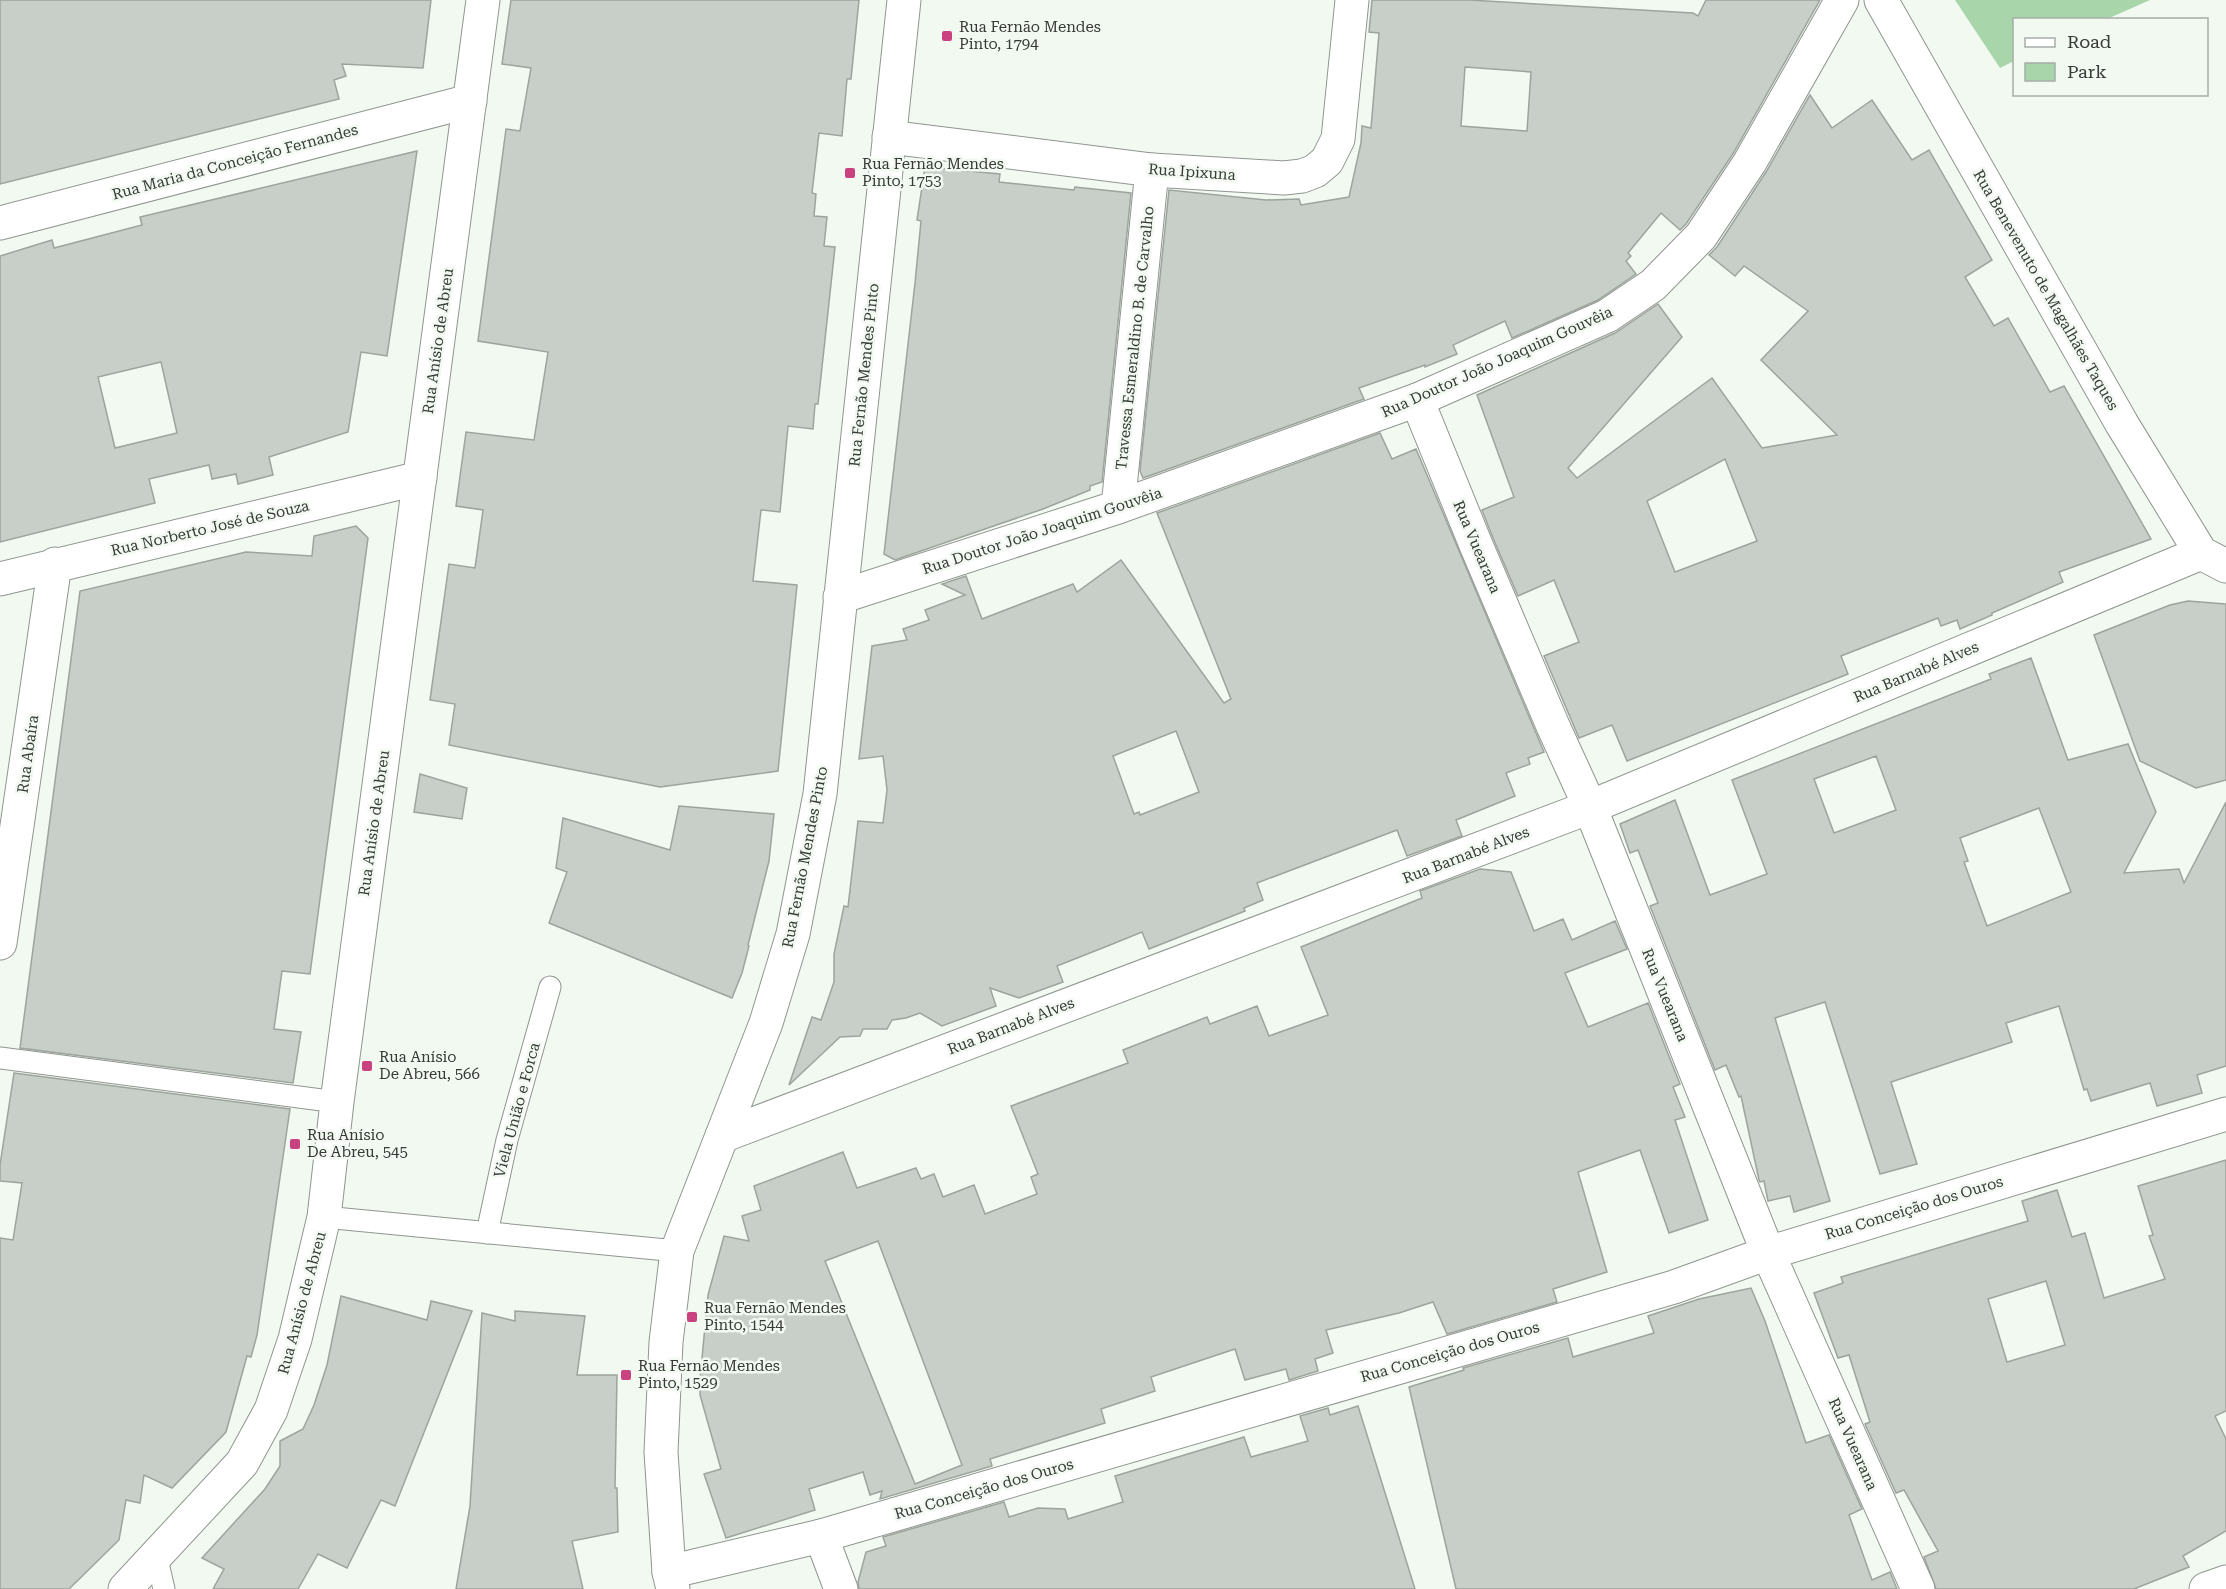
<svg xmlns="http://www.w3.org/2000/svg" width="2226" height="1589" font-family="'Roboto Serif',serif">
<style>
.green{fill:#a8d5aa}
.building{fill:#c7cfc8;stroke:#9da49d;stroke-width:1.5;fill-rule:evenodd}
.lines{fill:none;stroke-linecap:round;stroke-linejoin:round}
.lane-casing{stroke:#8f968f;stroke-width:23}
.street-casing{stroke:#8f968f;stroke-width:35}
.secondary-casing{stroke:#8f968f;stroke-width:35}
.lane{stroke:#fff;stroke-width:21}
.street{stroke:#fff;stroke-width:33}
.secondary{stroke:#fff;stroke-width:33}
.poi-dot{fill:#c9427f;stroke:#f1f9f1;stroke-width:2}
.labels{text-anchor:middle;stroke-width:5;stroke-linejoin:round;paint-order:stroke}
.poi-label{font-size:15px;fill:#373a37;stroke:#f1f9f1;text-anchor:start}
.street-label{font-size:15px;fill:#373a37;stroke:#f1f9f1}
</style>
<rect width="100%" height="100%" fill="#f1f9f1"/>
<path class="green" d="M1955 0H2150L2107 19 2014 20V61L2000 68Z"/>
<g class="building">
<path d="M0 0H431L423 68 342 64 346 76 334 80 339 99 0 184Z"/>
<path d="M511 0H859L851 79H847L842 136 819 133 812 193 816 194 814 216 827 217 824 246 835 247 818 404H815L813 429 788 426 780 512 761 510 753 581 797 585 778 771 660 787 449 745 455 704 430 700 449 564 475 568 483 510 456 506 466 432 534 440 548 352 478 341 506 129 520 131 531 68 502 64Z"/>
<path d="M1372 0H1469L1693 13 1698 16 1706 0H1820L1734 152 1686 224 1680 230 1661 213 1628 253 1631 256 1626 261 1636 274 1598 300 1512 338 1505 321 1453 345 1457 354 1425 367V365L1359 388 1364 399 1143 478 1140 471 1169 190 1266 200 1299 199 1301 205 1349 197 1361 143 1362 126 1371 128 1379 33 1369 32ZM1465 67 1531 72 1527 131 1461 126Z"/>
<path d="M1810 95 1832 128 1872 100 1912 160 1929 150 1992 260 1965 277 1994 326 2008 318 2050 392 2064 386 2151 539 2059 572 2063 582 1992 613V615L1960 629 1957 620 1941 626 1938 618 1841 656 1848 674 1627 761 1612 725 1579 738 1544 656 1579 642 1554 580 1518 596 1493 538 1482 510 1514 497 1477 395 1615 333 1658 304 1682 337 1568 468 1577 478 1712 378 1762 448 1837 435 1761 360 1808 311 1744 266 1735 276 1709 255 1717 247 1766 172ZM1725 459 1757 541 1675 572 1647 501Z"/>
<path d="M417 151 387 356 361 352 348 432 269 457 273 475 238 484 236 474 212 479 209 465 149 479 155 503 0 542V256L52 240 54 248 142 225 140 217ZM161 362 177 433 115 448 98 377Z"/>
<path d="M925 167 1000 174 999 182 1074 190 1075 187 1131 193 1102 482 1090 486V490L1043 509 895 560 884 554 915 283 921 221 917 220Z"/>
<path d="M1380 433 1392 459 1416 449 1544 752 1528 758 1530 764 1506 773 1515 796 1456 820 1462 836 1407 856 1397 830 1257 883 1263 900 1244 908 1245 911 1149 949 1142 932 1110 945 1057 966 1063 982 1019 998 990 988 996 1006 942 1026 920 1013 906 1018 892 1020 887 1029H863L860 1036 840 1037 789 1085 812 1017 821 1020 834 982V954L844 906 848 907 858 821 883 823 887 790 883 756 859 759 872 646 907 640 903 629 929 620 925 610 965 595 942 584 966 576 982 619 1073 584 1077 592 1121 560 1224 703 1231 699 1157 513ZM1176 731 1199 792 1140 815 1139 812 1134 814 1113 756Z"/>
<path d="M356 526 368 538 310 974 282 971 274 1029 301 1032 293 1083 20 1048 80 591 246 552 312 556 314 536Z"/>
<path d="M2188 601 2226 604V780L2196 788 2140 761 2094 635 2170 605Z"/>
<path d="M2031 658 2068 760 2128 744 2156 812 2124 873 2179 869 2184 883 2226 802V1066L2197 1075 2202 1093 2157 1106 2150 1083 2091 1101 2087 1089 2084 1090 2059 1006 2006 1023 2012 1042 1891 1082 1917 1164 1880 1174 1825 1002 1775 1018 1830 1201 1794 1212 1790 1196 1768 1201 1764 1181 1760 1182 1759 1180 1741 1096 1739 1097 1726 1065 1715 1070 1650 906 1658 903 1638 850 1630 853 1620 824 1675 800 1710 895 1767 874 1732 780 1991 679 1989 674ZM1876 756 1896 810 1834 833 1814 779ZM2039 808 2071 892 1987 926 1964 862 1968 861 1960 838Z"/>
<path d="M420 774 467 788 462 819 414 812Z"/>
<path d="M679 806 774 814 769 861 748 945 749 946 742 973 732 998 549 923 567 872 556 868 563 818 670 850Z"/>
<path d="M1480 869 1511 872 1534 931 1563 919 1572 940 1615 921 1627 949 1565 973 1588 1027 1648 1003 1680 1084 1673 1087 1685 1117 1675 1120 1708 1220 1669 1233 1640 1150 1578 1172 1607 1272 1553 1289 1557 1302 1447 1334 1433 1302 1399 1313 1326 1330 1333 1353 1315 1359 1318 1371 1289 1380 1286 1369 1245 1380 1235 1349 1151 1377 1155 1391 1101 1409 1105 1423 990 1459 992 1466 880 1499 882 1491 870 1495 863 1472 809 1489 815 1510 726 1538 704 1474 721 1469 700 1395V1379L708 1295 724 1236 749 1241 742 1216 761 1210 754 1186 843 1152 857 1188 916 1168 921 1179 934 1174 943 1197 974 1185 985 1214 1037 1194 1031 1177 1038 1174 1011 1106 1128 1063 1123 1050 1207 1017 1210 1024 1257 1006 1269 1036 1328 1015 1301 947 1422 898 1420 891ZM878 1241 962 1465 915 1484 825 1261Z"/>
<path d="M14 1073 290 1109 257 1335 251 1357 247 1356 226 1432 172 1488 144 1475 140 1503 126 1500 119 1540 69 1589H0V1238L13 1240 22 1183 0 1181V1165Z"/>
<path d="M2226 1160V1411L2215 1416 2226 1439V1531L2183 1556 2189 1567 2134 1589H1936L1924 1557 1938 1551 1904 1490 1896 1493 1865 1424 1870 1422 1849 1355 1838 1358 1814 1293 1843 1283 1841 1277 2028 1221 2022 1201 2057 1190 2072 1237 2085 1233 2104 1298 2165 1279 2149 1236 2153 1235 2138 1186ZM2046 1281 2065 1345 2007 1362 1988 1299Z"/>
<path d="M1751 1288 1765 1321 1806 1443 1829 1435 1862 1509 1849 1515 1872 1580 1890 1572 1897 1589H1456L1409 1387 1464 1370 1463 1368 1568 1338 1573 1357 1654 1333 1648 1316 1699 1299Z"/>
<path d="M341 1296 427 1320 431 1301 472 1311 395 1506 381 1500 347 1568 318 1554 298 1589H213L224 1569 202 1558 265 1489 280 1466V1441L303 1429 314 1405 327 1365Z"/>
<path d="M515 1311 585 1316 577 1375H617L615 1488H617L618 1532 572 1541 583 1589H456L470 1506 482 1313 515 1321Z"/>
<path d="M1358 1406 1415 1589H859L858 1582 866 1552 886 1546 883 1537 1004 1502 1009 1517 1038 1508 1065 1509 1068 1519 1123 1502 1115 1476 1244 1437 1251 1457 1308 1441 1300 1416 1328 1408 1330 1415Z"/>
</g>
<g class="lines">
<g class="lane-casing">
<g id="lane">
<path d="M0 1058 337 1102"/>
<path d="M324 1217 677 1251"/>
<path d="M487 1233 507 1140 550 987"/>
<path d="M156 1555 164 1589"/>
</g>
</g>
<g class="street-casing">
<g id="street">
<path d="M1881 0 2122 424 2201 553 2226 566"/>
<path d="M889 137 1152 170 1284 178 1302 176 1315 171 1327 161 1338 139 1352 0"/>
<path d="M0 223 470 101"/>
<path d="M1417 400 1476 545 1553 726 1590 807 1768 1253 1918 1589"/>
<path d="M1118 507 1152 170"/>
<path d="M0 579 420 478"/>
<path d="M840 597 1118 507 1417 400 1607 316 1653 285 1701 236 1750 162 1842 0"/>
<path d="M0 943 55 564"/>
<path d="M722 1136 1590 807 2201 553"/>
<path d="M821 1536 841 1589"/>
<path d="M669 1572 821 1536 1674 1287 1768 1253 2226 1114"/>
<path d="M125 1589 242 1463 271 1410 295 1339 324 1217 337 1102 483 0"/>
<path d="M2206 1589 2226 1582"/>
</g>
</g>
<g class="secondary-casing">
<path id="secondary" d="M673 1589 669 1572 661 1452 666 1342 677 1251 766 1023 793 934 820 794 904 0"/>
</g>
<use href="#lane" class="lane"/>
<use href="#street" class="street"/>
<use href="#secondary" class="secondary"/>
</g>
<g class="poi-dot">
<rect x="941" y="30" width="12" height="12" rx="3"/>
<rect x="844" y="167" width="12" height="12" rx="3"/>
<rect x="361" y="1060" width="12" height="12" rx="3"/>
<rect x="289" y="1138" width="12" height="12" rx="3"/>
<rect x="686" y="1311" width="12" height="12" rx="3"/>
<rect x="620" y="1369" width="12" height="12" rx="3"/>
</g>
<g class="labels">
<g class="poi-label">
<text x="959" y="32">Rua Fernão Mendes<tspan x="959" dy="17">Pinto, 1794</tspan></text>
<text x="862" y="169">Rua Fernão Mendes<tspan x="862" dy="17">Pinto, 1753</tspan></text>
<text x="379" y="1062">Rua Anísio<tspan x="379" dy="17">De Abreu, 566</tspan></text>
<text x="307" y="1140">Rua Anísio<tspan x="307" dy="17">De Abreu, 545</tspan></text>
<text x="704" y="1313">Rua Fernão Mendes<tspan x="704" dy="17">Pinto, 1544</tspan></text>
<text x="638" y="1371">Rua Fernão Mendes<tspan x="638" dy="17">Pinto, 1529</tspan></text>
</g>
<g class="street-label">
<text transform="translate(235 162) rotate(-15)" y="5">Rua Maria da Conceição Fernandes</text>
<text transform="translate(1192 172) rotate(4)" y="5">Rua Ipixuna</text>
<text transform="translate(2046 290) rotate(60)" y="5">Rua Benevenuto de Magalhães Taques</text>
<text transform="translate(1135 338) rotate(-84)" y="5">Travessa Esmeraldino B. de Carvalho</text>
<text transform="translate(438 341) rotate(-82)" y="5">Rua Anísio de Abreu</text>
<text transform="translate(1497 362) rotate(-24)" y="5">Rua Doutor João Joaquim Gouvêia</text>
<text transform="translate(864 375) rotate(-84)" y="5">Rua Fernão Mendes Pinto</text>
<text transform="translate(210 528) rotate(-13)" y="5">Rua Norberto José de Souza</text>
<text transform="translate(1042 531) rotate(-18)" y="5">Rua Doutor João Joaquim Gouvêia</text>
<text transform="translate(1477 547) rotate(67)" y="5">Rua Vuearana</text>
<text transform="translate(1916 672) rotate(-23)" y="5">Rua Barnabé Alves</text>
<text transform="translate(28 754) rotate(-82)" y="5">Rua Abaíra</text>
<text transform="translate(374 823) rotate(-82)" y="5">Rua Anísio de Abreu</text>
<text transform="translate(1466 855) rotate(-21)" y="5">Rua Barnabé Alves</text>
<text transform="translate(805 857) rotate(-79)" y="5">Rua Fernão Mendes Pinto</text>
<text transform="translate(1665 995) rotate(68)" y="5">Rua Vuearana</text>
<text transform="translate(1011 1026) rotate(-21)" y="5">Rua Barnabé Alves</text>
<text transform="translate(517 1110) rotate(-75)" y="5">Viela União e Forca</text>
<text transform="translate(1914 1208) rotate(-17)" y="5">Rua Conceição dos Ouros</text>
<text transform="translate(302 1303) rotate(-75)" y="5">Rua Anísio de Abreu</text>
<text transform="translate(1450 1352) rotate(-16)" y="5">Rua Conceição dos Ouros</text>
<text transform="translate(1853 1444) rotate(66)" y="5">Rua Vuearana</text>
<text transform="translate(984 1489) rotate(-16)" y="5">Rua Conceição dos Ouros</text>
</g>
</g>
<rect x="2013" y="18" width="195" height="78" fill="#f1f9f1" stroke="#a7ada7" stroke-width="1.5"/>
<rect x="2025" y="38" width="30" height="9" fill="#ffffff" stroke="#a7ada7" stroke-width="1.5"/>
<text x="2067" y="48" font-size="18" fill="#373a37">Road</text>
<rect x="2025" y="63" width="30" height="18" fill="#a8d5aa" stroke="#a7ada7" stroke-width="1.5"/>
<text x="2067" y="78" font-size="18" fill="#373a37">Park</text>
</svg>
